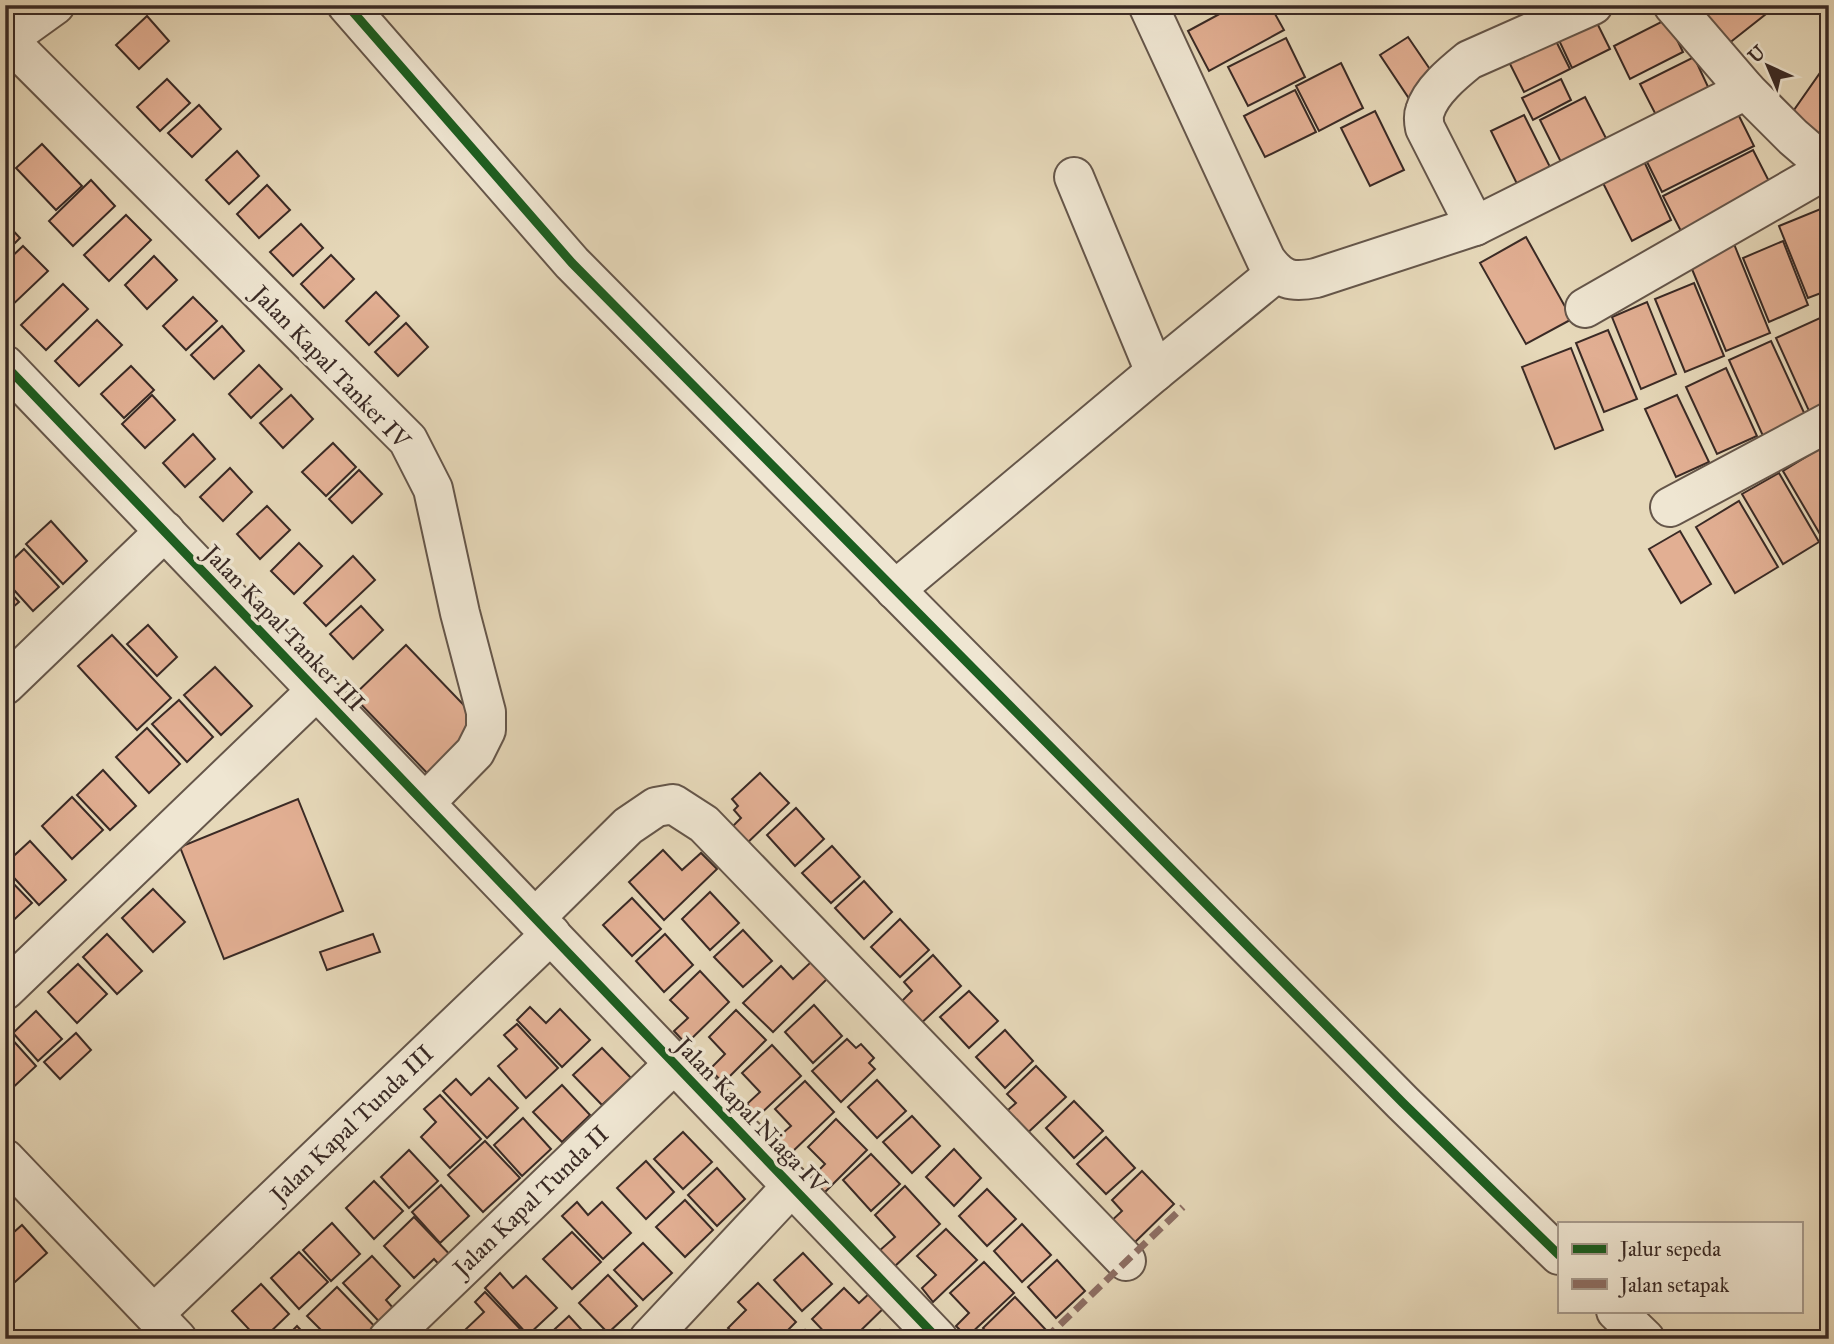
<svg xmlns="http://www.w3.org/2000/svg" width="1834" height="1344" font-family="'IM FELL Great Primer',serif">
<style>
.building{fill:#e2af93;stroke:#3a2a25;stroke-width:2}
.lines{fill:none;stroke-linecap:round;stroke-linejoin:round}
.minor-casing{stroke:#65564a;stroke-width:42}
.minor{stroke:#efe6d2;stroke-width:38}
.quiet{stroke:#8d6e63;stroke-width:7;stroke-dasharray:14 7;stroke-linecap:butt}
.cycleway-casing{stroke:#efe6d2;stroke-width:13}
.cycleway{stroke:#1b5e20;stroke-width:9}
.labels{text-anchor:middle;stroke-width:7;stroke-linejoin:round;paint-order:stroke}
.street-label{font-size:24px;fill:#3a2a25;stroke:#efe6d2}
</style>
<rect width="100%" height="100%" fill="#e6d8b9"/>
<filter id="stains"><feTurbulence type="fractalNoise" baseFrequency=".00286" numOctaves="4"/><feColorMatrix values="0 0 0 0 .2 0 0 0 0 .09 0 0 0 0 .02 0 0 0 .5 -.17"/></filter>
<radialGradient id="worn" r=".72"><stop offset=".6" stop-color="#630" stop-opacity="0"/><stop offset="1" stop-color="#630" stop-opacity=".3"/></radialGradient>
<g class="building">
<path d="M1236 5H1270L1284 30 1209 71 1188 31Z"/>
<path d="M1698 5H1767L1771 10 1718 52Z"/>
<path d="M147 16 169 41 139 69 116 45Z"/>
<path d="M1594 17 1610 49 1572 68 1557 36Z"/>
<path d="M1667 19 1683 52 1630 79 1614 46Z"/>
<path d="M1553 35 1570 69 1524 92 1507 58Z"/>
<path d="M1408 37 1440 84 1412 103 1380 55Z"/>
<path d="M1286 38 1305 77 1248 106 1228 67Z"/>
<path d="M1694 57 1710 91 1657 117 1640 84Z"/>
<path d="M1829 60V136L1823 144 1787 120Z"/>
<path d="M1341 63 1363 108 1319 131 1296 86Z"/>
<path d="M167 79 190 103 160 131 137 107Z"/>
<path d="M1561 79 1571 100 1533 120 1522 98Z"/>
<path d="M1295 90 1316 132 1265 157 1244 116Z"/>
<path d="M1585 97 1612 150 1566 172 1540 120Z"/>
<path d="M199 105 221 129 192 157 168 133Z"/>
<path d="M1375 111 1404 170 1370 186 1341 128Z"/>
<path d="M1737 112 1754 146 1662 192 1645 158Z"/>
<path d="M1524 115 1554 175 1521 192 1491 131Z"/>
<path d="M42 144 82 186 56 210 16 168Z"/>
<path d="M1753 150 1775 193 1685 239 1663 196Z"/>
<path d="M237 151 259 176 229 204 206 180Z"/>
<path d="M1643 159 1671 220 1632 241 1601 179Z"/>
<path d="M91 180 115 206 73 246 49 221Z"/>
<path d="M267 185 290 210 259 238 237 214Z"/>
<path d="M1823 208 1829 222V290L1808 298 1779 226Z"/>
<path d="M126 215 151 240 109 281 84 255Z"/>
<path d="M5 222 20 238 5 253Z"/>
<path d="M301 224 323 248 293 276 270 252Z"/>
<path d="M1526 237 1572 319 1526 344 1480 263Z"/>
<path d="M1783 241 1808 305 1769 322 1743 258Z"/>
<path d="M1734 244 1770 333 1726 351 1689 262Z"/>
<path d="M23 246 48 271 5 312V263Z"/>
<path d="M331 255 354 279 324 308 301 284Z"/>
<path d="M154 256 177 280 147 309 125 285Z"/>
<path d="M1694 283 1724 356 1685 372 1655 299Z"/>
<path d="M63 284 88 309 46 350 21 325Z"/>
<path d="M376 292 399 316 369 345 346 321Z"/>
<path d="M193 297 217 321 186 350 163 326Z"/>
<path d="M1647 302 1676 374 1641 389 1612 317Z"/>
<path d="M1820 318 1829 338V402L1809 411 1776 338Z"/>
<path d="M97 320 122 345 79 386 55 361Z"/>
<path d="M406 323 428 347 398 376 375 352Z"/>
<path d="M222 326 244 351 214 379 191 355Z"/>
<path d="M1608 330 1637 399 1604 412 1576 343Z"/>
<path d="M1771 341 1806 417 1763 436 1729 360Z"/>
<path d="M1571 348 1603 430 1555 449 1522 367Z"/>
<path d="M259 365 282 389 251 418 229 394Z"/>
<path d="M131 366 154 390 124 418 101 394Z"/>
<path d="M1726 368 1757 436 1717 454 1686 387Z"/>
<path d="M152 395 175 420 145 448 122 424Z"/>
<path d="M291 395 313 419 283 448 260 423Z"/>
<path d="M1677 395 1709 462 1676 477 1645 409Z"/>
<path d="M193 434 215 459 185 487 163 463Z"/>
<path d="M333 443 356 467 326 496 302 472Z"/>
<path d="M1819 449 1829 465V539L1824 541 1783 471Z"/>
<path d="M230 468 252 492 223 521 200 497Z"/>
<path d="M359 470 382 494 352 523 329 499Z"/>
<path d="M1779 473 1819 542 1783 564 1742 494Z"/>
<path d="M1739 501 1778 567 1735 593 1696 527Z"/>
<path d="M267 506 290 530 260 559 237 534Z"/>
<path d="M51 521 87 561 63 584 26 544Z"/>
<path d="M1680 531 1711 584 1681 603 1649 549Z"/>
<path d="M299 543 322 566 294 594 271 571Z"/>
<path d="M24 549 59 587 33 611 5 580V567Z"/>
<path d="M353 556 375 580 326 626 304 603Z"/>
<path d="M5 587 19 602 5 614Z"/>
<path d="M361 606 383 630 353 659 330 634Z"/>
<path d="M148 625 177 657 157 676 127 644Z"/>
<path d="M112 635 171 698 137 730 78 666Z"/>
<path d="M406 645 482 724 429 775 353 696Z"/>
<path d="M215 667 252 706 221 735 184 695Z"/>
<path d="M179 700 213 737 187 762 152 724Z"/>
<path d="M147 728 180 764 149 793 116 757Z"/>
<path d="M103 770 136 806 110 830 77 795Z"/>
<path d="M760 773 789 803 744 846 729 830 741 818 734 810 738 806 732 799Z"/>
<path d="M72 797 103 830 72 859 42 826Z"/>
<path d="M298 799 343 911 224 959 180 847Z"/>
<path d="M796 808 824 839 795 866 767 835Z"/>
<path d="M30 841 66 880 39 905 5 868V864Z"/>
<path d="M832 846 860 877 831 903 802 873Z"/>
<path d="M663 850 682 870 701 853 717 869 664 920 629 882Z"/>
<path d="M9 879 32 903 5 928V883Z"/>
<path d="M864 881 892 912 864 939 835 908Z"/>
<path d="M153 889 185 922 153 952 122 918Z"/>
<path d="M710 892 739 923 710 950 682 919Z"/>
<path d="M632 898 661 929 632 956 603 925Z"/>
<path d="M900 919 929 950 900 977 871 947Z"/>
<path d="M743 930 772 961 743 987 714 957Z"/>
<path d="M107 934 142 971 117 994 83 957Z"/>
<path d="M373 934 380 952 327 970 320 952Z"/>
<path d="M665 934 693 965 664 992 636 961Z"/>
<path d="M933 955 961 986 917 1027 897 1006 912 991 904 982Z"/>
<path d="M811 962 828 978 773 1032 743 1003 781 966 793 979Z"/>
<path d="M78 964 107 994 77 1023 48 992Z"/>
<path d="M700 971 729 1002 686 1044 674 1031 688 1018 670 1000Z"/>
<path d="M969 991 998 1021 969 1048 940 1017Z"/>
<path d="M814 1005 842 1036 813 1063 785 1032Z"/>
<path d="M530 1007 546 1023 560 1009 590 1040 562 1067 517 1020Z"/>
<path d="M736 1010 766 1040 723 1083 710 1069 725 1054 709 1037Z"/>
<path d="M36 1011 62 1039 38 1061 13 1033Z"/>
<path d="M517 1024 558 1068 526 1098 498 1066 517 1049 504 1035Z"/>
<path d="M1005 1030 1033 1061 1005 1088 976 1057Z"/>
<path d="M76 1033 91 1050 60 1079 44 1062Z"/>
<path d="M9 1036 36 1066 6 1094 5 1040Z"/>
<path d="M847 1039 856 1048 861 1044 874 1058 869 1063 875 1069 841 1102 812 1071Z"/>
<path d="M772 1045 801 1076 758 1116 747 1104 760 1092 742 1073Z"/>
<path d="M602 1048 631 1078 602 1105 573 1075Z"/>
<path d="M1036 1066 1066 1097 1022 1138 1001 1116 1016 1103 1007 1094Z"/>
<path d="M489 1078 518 1108 487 1138 443 1091 456 1079 471 1095Z"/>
<path d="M877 1080 906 1111 877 1138 848 1107Z"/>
<path d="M805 1081 834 1112 791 1153 777 1138 791 1126 775 1109Z"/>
<path d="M562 1085 590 1115 562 1142 533 1112Z"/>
<path d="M440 1095 481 1139 450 1168 421 1137 436 1122 424 1109Z"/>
<path d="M1074 1101 1103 1131 1074 1158 1046 1128Z"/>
<path d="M912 1116 940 1146 912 1173 883 1142Z"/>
<path d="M523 1118 551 1149 522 1176 494 1145Z"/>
<path d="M836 1119 867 1150 822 1195 808 1181 825 1164 808 1147Z"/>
<path d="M683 1132 712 1162 683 1189 654 1159Z"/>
<path d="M1106 1137 1135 1168 1106 1194 1077 1164Z"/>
<path d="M485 1141 520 1178 483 1212 448 1175Z"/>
<path d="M954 1149 981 1178 954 1206 926 1177Z"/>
<path d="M409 1150 438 1181 409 1208 381 1177Z"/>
<path d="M871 1154 900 1184 871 1211 843 1180Z"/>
<path d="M646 1161 674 1192 646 1219 617 1188Z"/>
<path d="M717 1168 745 1199 717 1226 688 1195Z"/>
<path d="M1142 1171 1174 1204 1129 1248 1107 1225 1122 1211 1112 1200Z"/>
<path d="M374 1181 403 1211 374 1239 346 1208Z"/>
<path d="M441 1185 469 1216 440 1243 412 1212Z"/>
<path d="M905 1186 940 1224 894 1267 879 1251 895 1237 875 1215Z"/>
<path d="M987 1189 1016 1219 987 1246 959 1216Z"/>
<path d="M685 1200 713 1230 685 1257 656 1227Z"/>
<path d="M577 1202 588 1215 602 1202 631 1233 603 1259 562 1216Z"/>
<path d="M414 1217 456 1261 445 1271 434 1259 414 1278 384 1246Z"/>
<path d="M332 1223 360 1254 331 1281 303 1250Z"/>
<path d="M1022 1224 1051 1255 1022 1282 994 1251Z"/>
<path d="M22 1225 47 1253 5 1291V1240Z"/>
<path d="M946 1229 977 1260 933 1302 922 1288 936 1275 917 1256Z"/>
<path d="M572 1232 601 1262 572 1289 543 1259Z"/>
<path d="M643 1243 672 1273 643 1300 614 1270Z"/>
<path d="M299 1252 328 1282 299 1309 271 1278Z"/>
<path d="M803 1253 832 1284 802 1311 774 1280Z"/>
<path d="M372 1256 400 1286 386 1300 401 1317 387 1330 343 1283Z"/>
<path d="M1057 1260 1085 1291 1056 1318 1028 1287Z"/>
<path d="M984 1262 1014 1293 967 1337 956 1326 969 1313 950 1293Z"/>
<path d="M500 1273 513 1288 526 1276 557 1308 528 1335 485 1288Z"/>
<path d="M608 1275 637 1306 608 1333 579 1303Z"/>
<path d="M758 1283 796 1322 779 1339H733L736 1336 728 1328 746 1310 738 1302Z"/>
<path d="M261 1284 289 1314 263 1339H258L232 1311Z"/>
<path d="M337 1287 382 1334 377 1339H360L353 1332 346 1339H330L307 1316Z"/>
<path d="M844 1288 859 1303 874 1289 889 1303 852 1339H831L812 1319Z"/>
<path d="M485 1292 523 1332 515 1339H475L466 1329 484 1312 475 1302Z"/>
<path d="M1015 1297 1046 1330 1037 1339H993L983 1328Z"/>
<path d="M569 1316 590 1339H544Z"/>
<path d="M297 1326 309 1339H284Z"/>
<path d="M805 1330 813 1339H795Z"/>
<path d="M880 1330 889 1339H871Z"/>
</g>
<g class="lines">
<g class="minor-casing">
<g id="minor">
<path d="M347 5 572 263 1403 1103 1559 1255"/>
<path d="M1148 5 1266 260C1281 280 1291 283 1316 278L1475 226 1746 90 1793 137 1829 168 1585 308"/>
<path d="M1673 5 1746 90"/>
<path d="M7 39 408 440 433 489 460 613 486 712V730L475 752 425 803"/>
<path d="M5 41 55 5"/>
<path d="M1074 177 1155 372"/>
<path d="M1475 226 1425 128C1424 123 1423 116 1425 111 1431 91 1453 73 1469 60L1593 5"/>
<path d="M5 365 938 1339"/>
<path d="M1670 507 1829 422"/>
<path d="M895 590 1155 372 1276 273"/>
<path d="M5 685 165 531"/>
<path d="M535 918 628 826 656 807 673 804 704 824 1126 1261"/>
<path d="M5 990 317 690"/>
<path d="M5 1159 177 1339"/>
<path d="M1616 1311 1645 1339"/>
<path d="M154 1314 551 934"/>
<path d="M388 1339 674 1064"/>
<path d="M649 1339 792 1186"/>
</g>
</g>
<use href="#minor" class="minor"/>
<path class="quiet" d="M1045 1339 1183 1207"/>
<g class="cycleway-casing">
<g id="cycleway">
<path d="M347 5 572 263 1403 1103 1559 1255"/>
<path d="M5 365 938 1339"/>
</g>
</g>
<use href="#cycleway" class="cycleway"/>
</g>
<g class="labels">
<g class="street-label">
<text transform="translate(331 367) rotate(46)" y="8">Jalan Kapal Tanker IV</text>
<text transform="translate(284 628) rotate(46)" y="8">Jalan Kapal Tanker III</text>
<text transform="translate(751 1115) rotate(46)" y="8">Jalan Kapal Niaga IV</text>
<text transform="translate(352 1124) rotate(-44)" y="8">Jalan Kapal Tunda III</text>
<text transform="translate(531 1201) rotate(-44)" y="8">Jalan Kapal Tunda II</text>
</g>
</g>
<rect width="1834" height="1344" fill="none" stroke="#e6d8b9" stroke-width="28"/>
<rect x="7" y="7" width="1820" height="1330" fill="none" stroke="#3a2a25" stroke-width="3.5"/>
<rect x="14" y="14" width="1806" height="1316" fill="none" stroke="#3a2a25" stroke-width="2"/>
<rect x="1558" y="1222" width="245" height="91" fill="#efe6d2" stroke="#a79b8d" stroke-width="2"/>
<rect x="1572" y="1244" width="35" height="10" fill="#1b5e20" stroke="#a79b8d" stroke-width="2"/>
<text x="1620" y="1256" font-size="21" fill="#3a2a25">Jalur sepeda</text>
<rect x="1572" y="1279" width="35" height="10" fill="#8d6e63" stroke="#a79b8d" stroke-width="2"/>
<text x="1620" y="1292" font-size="21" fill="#3a2a25">Jalan setapak</text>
<g transform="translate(1768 66) rotate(316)" stroke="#efe6d2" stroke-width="5" paint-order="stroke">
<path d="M0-5L12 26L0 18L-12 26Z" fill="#3a2a25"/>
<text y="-10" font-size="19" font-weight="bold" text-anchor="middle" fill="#3a2a25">U</text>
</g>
<rect width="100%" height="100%" filter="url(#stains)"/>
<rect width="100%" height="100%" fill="url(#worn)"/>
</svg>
